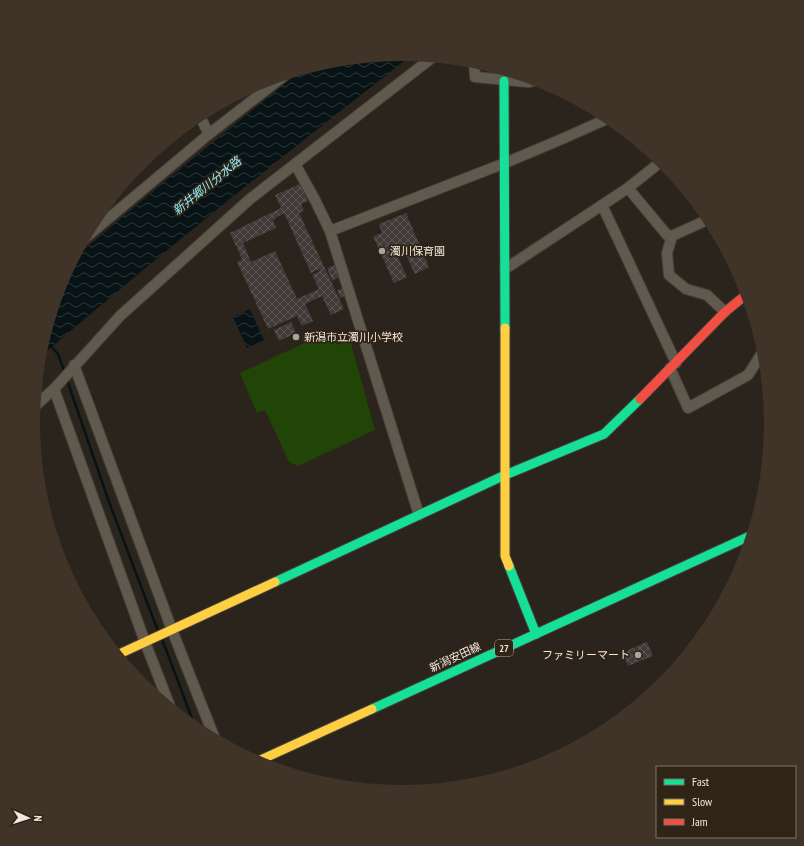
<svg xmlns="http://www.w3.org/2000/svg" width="804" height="846" font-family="'PT Sans Narrow','Noto Sans JP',sans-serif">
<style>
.park{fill:#204506}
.water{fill:url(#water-waves)}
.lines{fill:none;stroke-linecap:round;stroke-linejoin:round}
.stream{stroke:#071315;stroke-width:2.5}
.building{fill:url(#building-cross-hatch);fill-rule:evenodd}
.street-casing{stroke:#454039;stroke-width:12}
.fast-casing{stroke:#454039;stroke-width:11}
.slow-casing{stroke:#454039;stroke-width:11}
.jam-casing{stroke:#454039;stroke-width:11}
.street{stroke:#5f594e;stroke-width:10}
.fast{stroke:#16e098;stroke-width:9}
.slow{stroke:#ffcf43;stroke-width:9}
.jam{stroke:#f24e42;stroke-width:9}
.poi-dot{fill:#aba49c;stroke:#302417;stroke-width:1.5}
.labels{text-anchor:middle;stroke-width:3.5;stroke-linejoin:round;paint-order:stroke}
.shield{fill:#302417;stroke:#b7aea4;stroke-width:1}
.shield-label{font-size:10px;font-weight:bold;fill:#f1e9e0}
.poi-label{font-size:11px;fill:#f1e9e0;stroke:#302417;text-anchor:start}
.street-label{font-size:11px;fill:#f1e9e0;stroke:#302417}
.water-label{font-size:12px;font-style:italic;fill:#91ecf9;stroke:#302417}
</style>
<defs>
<pattern id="water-waves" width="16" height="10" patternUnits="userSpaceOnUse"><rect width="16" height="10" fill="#071315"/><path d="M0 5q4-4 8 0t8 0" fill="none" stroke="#2c3537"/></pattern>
<pattern id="building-cross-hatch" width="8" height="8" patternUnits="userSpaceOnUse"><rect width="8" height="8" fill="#403a39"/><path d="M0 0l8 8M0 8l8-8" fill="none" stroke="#5c5655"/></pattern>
</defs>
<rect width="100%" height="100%" fill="#2a241d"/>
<path class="park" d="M330 331 337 345 350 340 375 430 298 466 289 462 265 410 257 413 240 373Z"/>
<g class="water">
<path d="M402 54 412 55C286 153 161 253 40 357V351L61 282 74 258 163 183 303 69 330 61Z"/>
<path d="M250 309 264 340 247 348 233 317Z"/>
</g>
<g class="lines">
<g class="stream">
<path d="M50 345 58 354 65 373"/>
<path d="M67 380 109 502 158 631"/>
<path d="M162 639 196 729"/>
</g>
</g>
<g class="building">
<path d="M300 184 308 201 301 204 304 211 299 213 344 309 331 315 322 296 305 304 313 321 302 326 297 316 268 329 237 262 242 259 230 233 281 208 275 195ZM284 213 311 273 319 269 320 271 312 275 319 289 297 299 275 251 251 262 243 243 276 228 273 220Z"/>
<path d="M406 213 429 267 415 274 402 247 395 251 407 277 394 283 373 236 382 233 379 224Z"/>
<path d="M337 264 341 276 332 281 327 268Z"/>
<path d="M344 288 347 295 340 298 337 290Z"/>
<path d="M291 322 296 333 279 341 274 330Z"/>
<path d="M38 477 43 488 40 490Z"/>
<path d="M647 642 653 656 628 666 623 654 628 651V650Z"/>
</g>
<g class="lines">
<g class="street-casing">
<g id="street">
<path d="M474 61 475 77 528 82 538 80"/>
<path d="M199 115 209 134"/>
<path d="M295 164 315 200 330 231 419 515"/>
<path d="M628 188 667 235 672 236 709 219"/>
<path d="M602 205 676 363"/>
<path d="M330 231 505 163 562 139 609 118"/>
<path d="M672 236 667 253 669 275 686 289 707 295 725 312"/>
<path d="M84 239 209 134 285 75"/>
<path d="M505 269 628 188 658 164 663 162"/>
<path d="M74 365 172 630 215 739"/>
<path d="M670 368 688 408 748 375 764 350"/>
<path d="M54 389 145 642 171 709"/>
<path d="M35 406 54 389 120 316 250 199 433 57"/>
</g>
</g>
<g class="fast-casing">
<g id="fast">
<path d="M504 81 505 328"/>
<path d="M509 566 536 634"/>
<path d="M275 582 505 475 604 434 640 399"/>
<path d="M372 709 752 535"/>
</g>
</g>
<g class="slow-casing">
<g id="slow">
<path d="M505 328V556L509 566"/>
<path d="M117 655 275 582"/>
<path d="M256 762 372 709"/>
</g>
</g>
<g class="jam-casing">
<path id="jam" d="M640 399 725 312 747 294"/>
</g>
<use href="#street" class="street"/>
<use href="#fast" class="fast"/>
<use href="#slow" class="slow"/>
<use href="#jam" class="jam"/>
</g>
<g class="poi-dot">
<circle cx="382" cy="251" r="4"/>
<circle cx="296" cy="337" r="4"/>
<circle cx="638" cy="655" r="4"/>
</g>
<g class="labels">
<rect class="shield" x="495" y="640" width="18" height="16" rx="3"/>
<g class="shield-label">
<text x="504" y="652">27</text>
</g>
<g class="poi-label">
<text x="390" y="255">濁川保育園</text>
<text x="304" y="341">新潟市立濁川小学校</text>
<text x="630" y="659" text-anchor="end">ファミリーマート</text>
</g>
<g class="street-label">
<text transform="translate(455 657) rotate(-25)" y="4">新潟安田線</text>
</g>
<g class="water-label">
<text transform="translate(207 186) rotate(-39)" y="4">新井郷川分水路</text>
</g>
</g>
<path d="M0 0H804V846H0ZM40 423a362 362 0 1 1 724 0a362 362 0 1 1-724 0Z" fill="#3f3427" fill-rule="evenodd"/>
<rect x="656" y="766" width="140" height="72" fill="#302417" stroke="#7d7367"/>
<rect x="664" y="779" width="20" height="6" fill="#16e098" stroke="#7d7367"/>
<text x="692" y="786" font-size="12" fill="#f1e9e0">Fast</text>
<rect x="664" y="799" width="20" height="6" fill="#ffcf43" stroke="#7d7367"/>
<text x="692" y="806" font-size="12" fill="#f1e9e0">Slow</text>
<rect x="664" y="819" width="20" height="6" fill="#f24e42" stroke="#7d7367"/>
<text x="692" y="826" font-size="12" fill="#f1e9e0">Jam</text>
<g transform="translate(28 818) rotate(93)" stroke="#302417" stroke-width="3" paint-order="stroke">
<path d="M0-3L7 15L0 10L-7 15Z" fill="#f1e9e0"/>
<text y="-6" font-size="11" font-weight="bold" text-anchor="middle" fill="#f1e9e0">N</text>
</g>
</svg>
